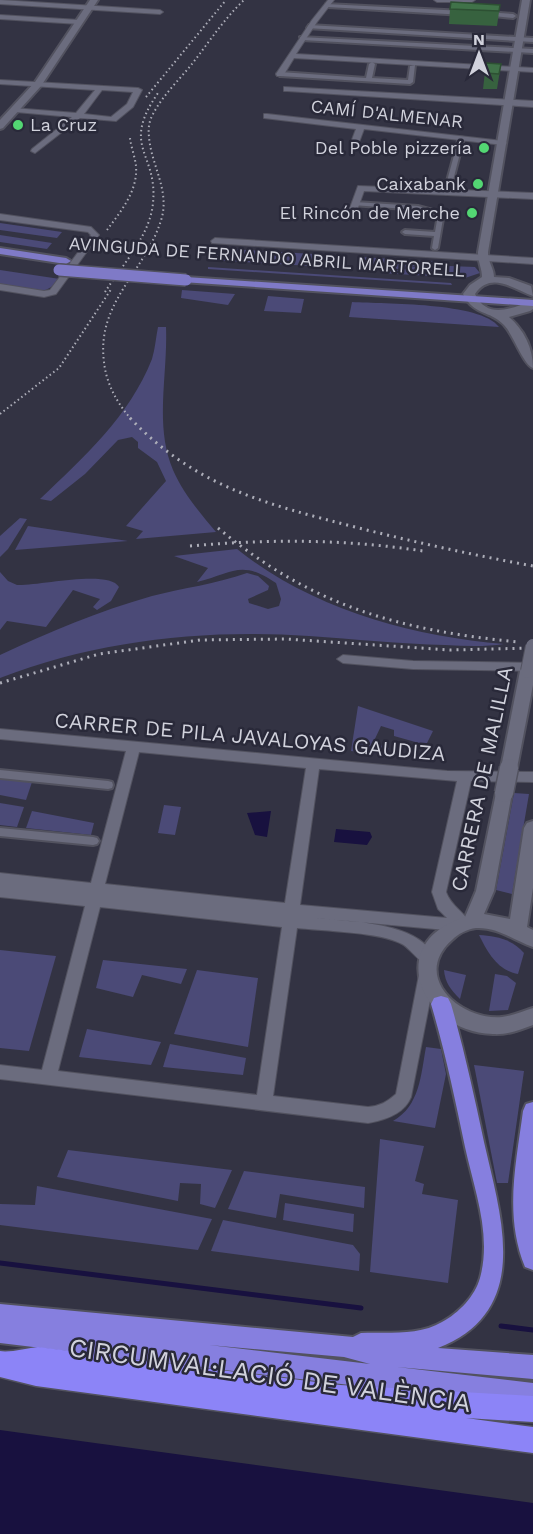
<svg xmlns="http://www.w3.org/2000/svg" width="533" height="1534" font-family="'Work Sans',sans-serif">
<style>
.green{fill:#4b4a77}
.water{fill:#18113f}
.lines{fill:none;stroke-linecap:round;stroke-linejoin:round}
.stream{stroke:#18113f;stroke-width:5}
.pedestrian-casing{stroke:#52525f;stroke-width:4}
.minor-casing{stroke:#52525f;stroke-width:2}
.tertiary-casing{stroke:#52525f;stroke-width:4}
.secondary-casing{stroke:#52525f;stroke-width:4}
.primary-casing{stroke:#52525f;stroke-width:4}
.trunk-casing{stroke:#52525f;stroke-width:4}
.motorway-casing{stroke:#52525f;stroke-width:3}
.pedestrian{fill:#6b6c7e;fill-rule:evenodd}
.minor{fill:#6b6c7e;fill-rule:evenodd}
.tertiary{fill:#6b6c7e;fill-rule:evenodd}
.secondary{fill:#6b6c7e;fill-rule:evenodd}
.primary{fill:#7f7ac7;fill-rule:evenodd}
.trunk{fill:#867fdf;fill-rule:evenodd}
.motorway{fill:#8c84f7;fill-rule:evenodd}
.rail-far1{stroke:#adaeb9;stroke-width:2;stroke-dasharray:1.5 3;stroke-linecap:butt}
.rail{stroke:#adaeb9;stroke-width:3;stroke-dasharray:2 5;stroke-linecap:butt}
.tertiary-bridge-far1-casing{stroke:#52525f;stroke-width:16;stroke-linecap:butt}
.tertiary-bridge-casing{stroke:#52525f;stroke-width:21;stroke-linecap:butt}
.primary-bridge-casing{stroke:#52525f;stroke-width:14;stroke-linecap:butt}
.tertiary-bridge-far1{stroke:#6b6c7e;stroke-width:14}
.tertiary-bridge{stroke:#6b6c7e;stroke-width:18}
.primary-bridge{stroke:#7f7ac7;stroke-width:11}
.wall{fill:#37623f}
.building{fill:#407249;stroke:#2d5033;stroke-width:1.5}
.poi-dot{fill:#53d673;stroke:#292939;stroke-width:2}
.labels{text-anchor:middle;stroke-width:5;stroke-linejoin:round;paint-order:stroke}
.far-street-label{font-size:18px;fill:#d1d2dc;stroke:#292939}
.far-poi-label{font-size:18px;fill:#d1d2dc;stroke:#292939;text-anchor:end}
.street-label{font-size:21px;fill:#d1d2dc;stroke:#292939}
.near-street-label{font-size:26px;fill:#d1d2dc;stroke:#292939}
</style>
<rect width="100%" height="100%" fill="#333343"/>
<g class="green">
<path d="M0 223 62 232 57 238 0 230Z"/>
<path d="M0 235 52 243 47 249 0 242Z"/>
<path d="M211 248 314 254 312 266 207 260Z"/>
<path d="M361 257 440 262 391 270H359Z"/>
<path d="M424 265 475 267 480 273 465 278 380 273Z"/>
<path d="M208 267 451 283 452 285 208 269Z"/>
<path d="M0 270 60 279C42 300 24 290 0 286Z"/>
<path d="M182 290 235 294 228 305 181 298Z"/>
<path d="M268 296 304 299 301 313 264 311Z"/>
<path d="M352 302C384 304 481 302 499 327L349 317Z"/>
<path d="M158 327H166C168 375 154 425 173 470 183 493 200 513 216 532L136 539 143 531 126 526 166 481 157 462 138 448V442L132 437 118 440 85 474 51 501 40 499C84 457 129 417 152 359 155 349 156 337 158 327Z"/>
<path d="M20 518 27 519 8 549 0 557V536Z"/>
<path d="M28 526 128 541 15 550Z"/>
<path d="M237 549C312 609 410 636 504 644 485 647 465 646 445 645 400 644 354 639 309 636 205 629 98 640 0 678V655C49 632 99 611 152 596 183 588 216 584 247 573L258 576 269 586 268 590 248 599 249 603 268 609 279 606 281 599 276 583C241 559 233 573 197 582L208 568 174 556Z"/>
<path d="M0 572 8 581 17 585C38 586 109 569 119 587L111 601 97 610 93 607 100 599 73 590 46 627 7 621 0 630Z"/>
<path d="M358 706 433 731 426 745 394 736V730L381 726 373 743 389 748 386 755 351 751Z"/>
<path d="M0 779 32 782 26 800 0 795Z"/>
<path d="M514 793 529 794 512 894 496 890Z"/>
<path d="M0 803 24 807 17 827 0 825Z"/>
<path d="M164 805 181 807 175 835 158 833Z"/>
<path d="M32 811 94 823 91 835 26 828Z"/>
<path d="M479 935C496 936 512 939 524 953L518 974C497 970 488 953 479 935Z"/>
<path d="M0 950 56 956 29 1051 0 1048Z"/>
<path d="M103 960 187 969 181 984 142 975 133 997 96 988Z"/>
<path d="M197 970 258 978 248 1047 174 1034Z"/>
<path d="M444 970 466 975 460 999C451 990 445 983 444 970Z"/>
<path d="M495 974 507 976 516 983 508 1010 489 1011Z"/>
<path d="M87 1029 161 1042 151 1065 79 1057Z"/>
<path d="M170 1044 246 1058 243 1075 163 1067Z"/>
<path d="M426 1047 441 1049 446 1074 435 1128 393 1121C420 1106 421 1074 426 1047Z"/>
<path d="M474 1065 524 1071 508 1183H497Z"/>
<path d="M380 1139 424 1146 415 1181 424 1184 422 1194 458 1200 448 1283 370 1272Z"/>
<path d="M68 1150 232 1170 215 1208 200 1204 201 1184 180 1183 178 1201 57 1177Z"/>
<path d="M244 1171 365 1187 364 1208 280 1194 276 1218 228 1209Z"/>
<path d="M37 1186 212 1219 198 1250 0 1225V1204L35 1205Z"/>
<path d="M285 1203 354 1214 353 1232 283 1220Z"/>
<path d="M223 1220 353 1245 360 1254 359 1271 211 1251Z"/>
</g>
<g class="water">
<path d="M271 811 267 837 255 835 247 813Z"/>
<path d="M336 829 370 832 372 837 367 845 334 842Z"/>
<path d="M0 1430 533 1503V1534H0Z"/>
</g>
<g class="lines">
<g class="stream">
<path d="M0 1263 361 1308"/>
<path d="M501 1326 533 1330"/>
</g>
<g class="pedestrian-casing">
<g id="pedestrian">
<path d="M326 4 464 11 467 13 464 15 328 7Z"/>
<path d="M486 12 513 14 516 16 513 18 484 15Z"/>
<path d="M309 25 533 38V42L307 28Z"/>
<path d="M300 37 533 49V53L302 40Z"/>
<path d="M372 62 375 64 372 78 408 80 410 66 415 65 413 82 410 84 280 76 277 74 280 72 366 78 369 64Z"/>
<path d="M459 137 464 138 450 192 447 194 444 192Z"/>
<path d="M355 202 418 206 444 213 438 248 435 250 432 248 434 236 405 234 402 232 405 230 435 232 438 215 418 210 353 205V203Z"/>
<path d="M0 770 108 781 112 782 113 785 112 788 108 789 0 778Z"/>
<path d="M0 828 93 837 97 838 99 841 97 844 93 845 0 836Z"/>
</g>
</g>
<g class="minor-casing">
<g id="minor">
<path d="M0 0 160 10 163 12 160 14 0 4Z"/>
<path d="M328 0H334L317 22 296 54 533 68V72L294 58 283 76H277L276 74 312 20Z"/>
<path d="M434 0H475L472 2H437Z"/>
<path d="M0 15 79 20 82 22 79 24 0 19Z"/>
<path d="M0 80 138 88 142 90 133 107 116 121 80 118 35 153 31 151 32 149 72 117 16 112H13V108L76 113 95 90 0 84ZM102 90 133 92 127 104 111 117 84 114Z"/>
<path d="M284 87 533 101V107L287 91H284Z"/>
<path d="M267 114 503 141 507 143 503 145 364 129 358 145 354 147 350 145 356 129 264 118V114Z"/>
<path d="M358 186 533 193V199L364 191 355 216 348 218 347 216Z"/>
<path d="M0 214 91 227 99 235 56 294 44 297 0 290V284L44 291 50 290 91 235 88 232 0 220Z"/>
<path d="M215 238 533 258V264L212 243 211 241Z"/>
<path d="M343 655 413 661 533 663V671L413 669 343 663 337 659Z"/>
<path d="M0 729 447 771 533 772V782L471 781 446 892C451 906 463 911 470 923L468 927 457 931 315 918C350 922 417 921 435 957L432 962C419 966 413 950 402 944 381 932 323 931 297 928L273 1096 368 1107C380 1106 387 1102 396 1094L419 975 422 970 427 968 432 970 435 975 411 1097C404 1114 385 1120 368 1123L0 1079V1065L42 1070 85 906 0 897V885L88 894 0 885V873L91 883 126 751 0 739ZM139 752 306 768 285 903 105 884ZM319 769 457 781 432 892 438 909 447 918 300 905ZM100 907 282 927 257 1095 58 1071Z"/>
</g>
</g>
<g class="tertiary-casing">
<g id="tertiary">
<path d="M522 0H530L488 252C488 263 494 268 494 277L509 278 531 286 533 296C515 290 491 270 475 294 488 321 513 307 533 301V309L530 311 509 317C524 330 533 348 533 368 523 364 513 334 504 325 490 310 474 316 463 294L470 285 482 277C482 268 478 263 478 252Z"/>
<path d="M528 666 533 667V685L517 768 515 772H503L501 768 520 671 523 667Z"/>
<path d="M504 787 510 789 512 793 494 891 484 914 510 919 524 828 527 823 533 821V888L527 927 533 930V947C513 940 498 927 476 928 467 929 458 934 452 940 411 976 460 1021 502 1017 513 1016 523 1011 533 1008V1025C520 1030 507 1035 493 1034 420 1032 383 942 465 917L476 891 496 793 498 789Z"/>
</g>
</g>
<g class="secondary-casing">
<path id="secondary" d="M90 0H98L41 86 3 128 0 129V120L35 82Z"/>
</g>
<g class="primary-casing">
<g id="primary">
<path d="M0 248 66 258 71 261 66 264 0 254Z"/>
<path d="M186 277 533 300V306L182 282 180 280Z"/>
</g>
</g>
<g class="trunk-casing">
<g id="trunk">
<path d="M441 996 448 998 451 1004C464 1049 474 1095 484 1142 501 1217 533 1311 438 1348L533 1355V1379L397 1367 533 1383V1407L0 1343V1304L353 1337 361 1333C387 1332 419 1336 442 1322 459 1313 475 1296 480 1278 492 1234 474 1189 465 1147 455 1099 445 1051 431 1004L434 998ZM209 1345 344 1357 370 1364Z"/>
<path d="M533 1102V1270L525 1267C504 1216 516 1164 523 1111L526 1104Z"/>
</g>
</g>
<g class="motorway-casing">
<path id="motorway" d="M38 1347 340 1385 533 1396V1422L466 1418 533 1427V1453L36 1386 0 1377V1351C9 1353 28 1348 38 1347Z"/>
</g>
<use href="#pedestrian" class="pedestrian"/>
<use href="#minor" class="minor"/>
<use href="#tertiary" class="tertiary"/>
<use href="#secondary" class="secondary"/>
<use href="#primary" class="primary"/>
<use href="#trunk" class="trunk"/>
<use href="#motorway" class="motorway"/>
<g class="rail-far1">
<path d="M146 97 226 0"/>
<path d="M107 230C121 211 138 191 136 166 135 157 131 147 130 138"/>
<path d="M105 292C122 265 150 236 153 203 158 152 120 148 158 93"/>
<path d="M0 414 59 368 112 288"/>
<path d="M131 419C117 403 106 383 104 362 96 301 147 271 162 217 169 189 151 164 149 137 148 129 149 121 153 114 163 95 179 80 192 64 209 42 224 19 244 0"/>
</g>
<g class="rail">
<path d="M130 418C196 487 266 504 355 527 414 542 473 555 533 566"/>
<path d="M218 528C312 606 398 630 518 642"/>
<path d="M190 546C268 539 345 539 423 551"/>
<path d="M0 683 99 654 200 640 286 639 450 650 533 648"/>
</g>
<g class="tertiary-bridge-far1-casing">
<path id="tertiary-bridge-far1" d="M528 671 533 646"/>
</g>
<g class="tertiary-bridge-casing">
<path id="tertiary-bridge" d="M504 793 509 768"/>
</g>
<g class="primary-bridge-casing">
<path id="primary-bridge" d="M59 270 186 280"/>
</g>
<use href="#tertiary-bridge-far1" class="tertiary-bridge-far1"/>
<use href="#tertiary-bridge" class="tertiary-bridge"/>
<use href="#primary-bridge" class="primary-bridge"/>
</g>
<g class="wall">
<path d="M500 5 497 26 449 24 450 9Z"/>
<path d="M486 63 501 64 497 89H483Z"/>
</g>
<g class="building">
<path d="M451 2 500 5 499 11 450 9Z"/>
<path d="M486 63 501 64 499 74 485 73Z"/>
</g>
<g class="poi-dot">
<circle cx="18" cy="125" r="6"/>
<circle cx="484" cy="148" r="6"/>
<circle cx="478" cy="184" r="6"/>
<circle cx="472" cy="213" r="6"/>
</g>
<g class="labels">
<g class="far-street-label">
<text transform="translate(387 114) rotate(6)" y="6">CAMÍ D'ALMENAR</text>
<text transform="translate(267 257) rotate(4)" y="6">AVINGUDA DE FERNANDO ABRIL MARTORELL</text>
</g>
<g class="far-poi-label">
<text x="30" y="131" text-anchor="start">La Cruz</text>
<text x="472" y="154">Del Poble pizzería</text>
<text x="466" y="190">Caixabank</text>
<text x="460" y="219">El Rincón de Merche</text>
</g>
<g class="street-label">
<text transform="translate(250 737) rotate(5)" y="7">CARRER DE PILA JAVALOYAS GAUDIZA</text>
<text transform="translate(482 779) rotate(-78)" y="7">CARRERA DE MALILLA</text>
</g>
<g class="near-street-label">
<text transform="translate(270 1375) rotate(8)" y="9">CIRCUMVAL·LACIÓ DE VALÈNCIA</text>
</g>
</g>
<g transform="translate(479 54)" stroke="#292939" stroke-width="4.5" paint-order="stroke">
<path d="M0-4.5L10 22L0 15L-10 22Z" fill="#d1d2dc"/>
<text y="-9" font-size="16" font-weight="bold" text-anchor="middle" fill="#d1d2dc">N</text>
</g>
</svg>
